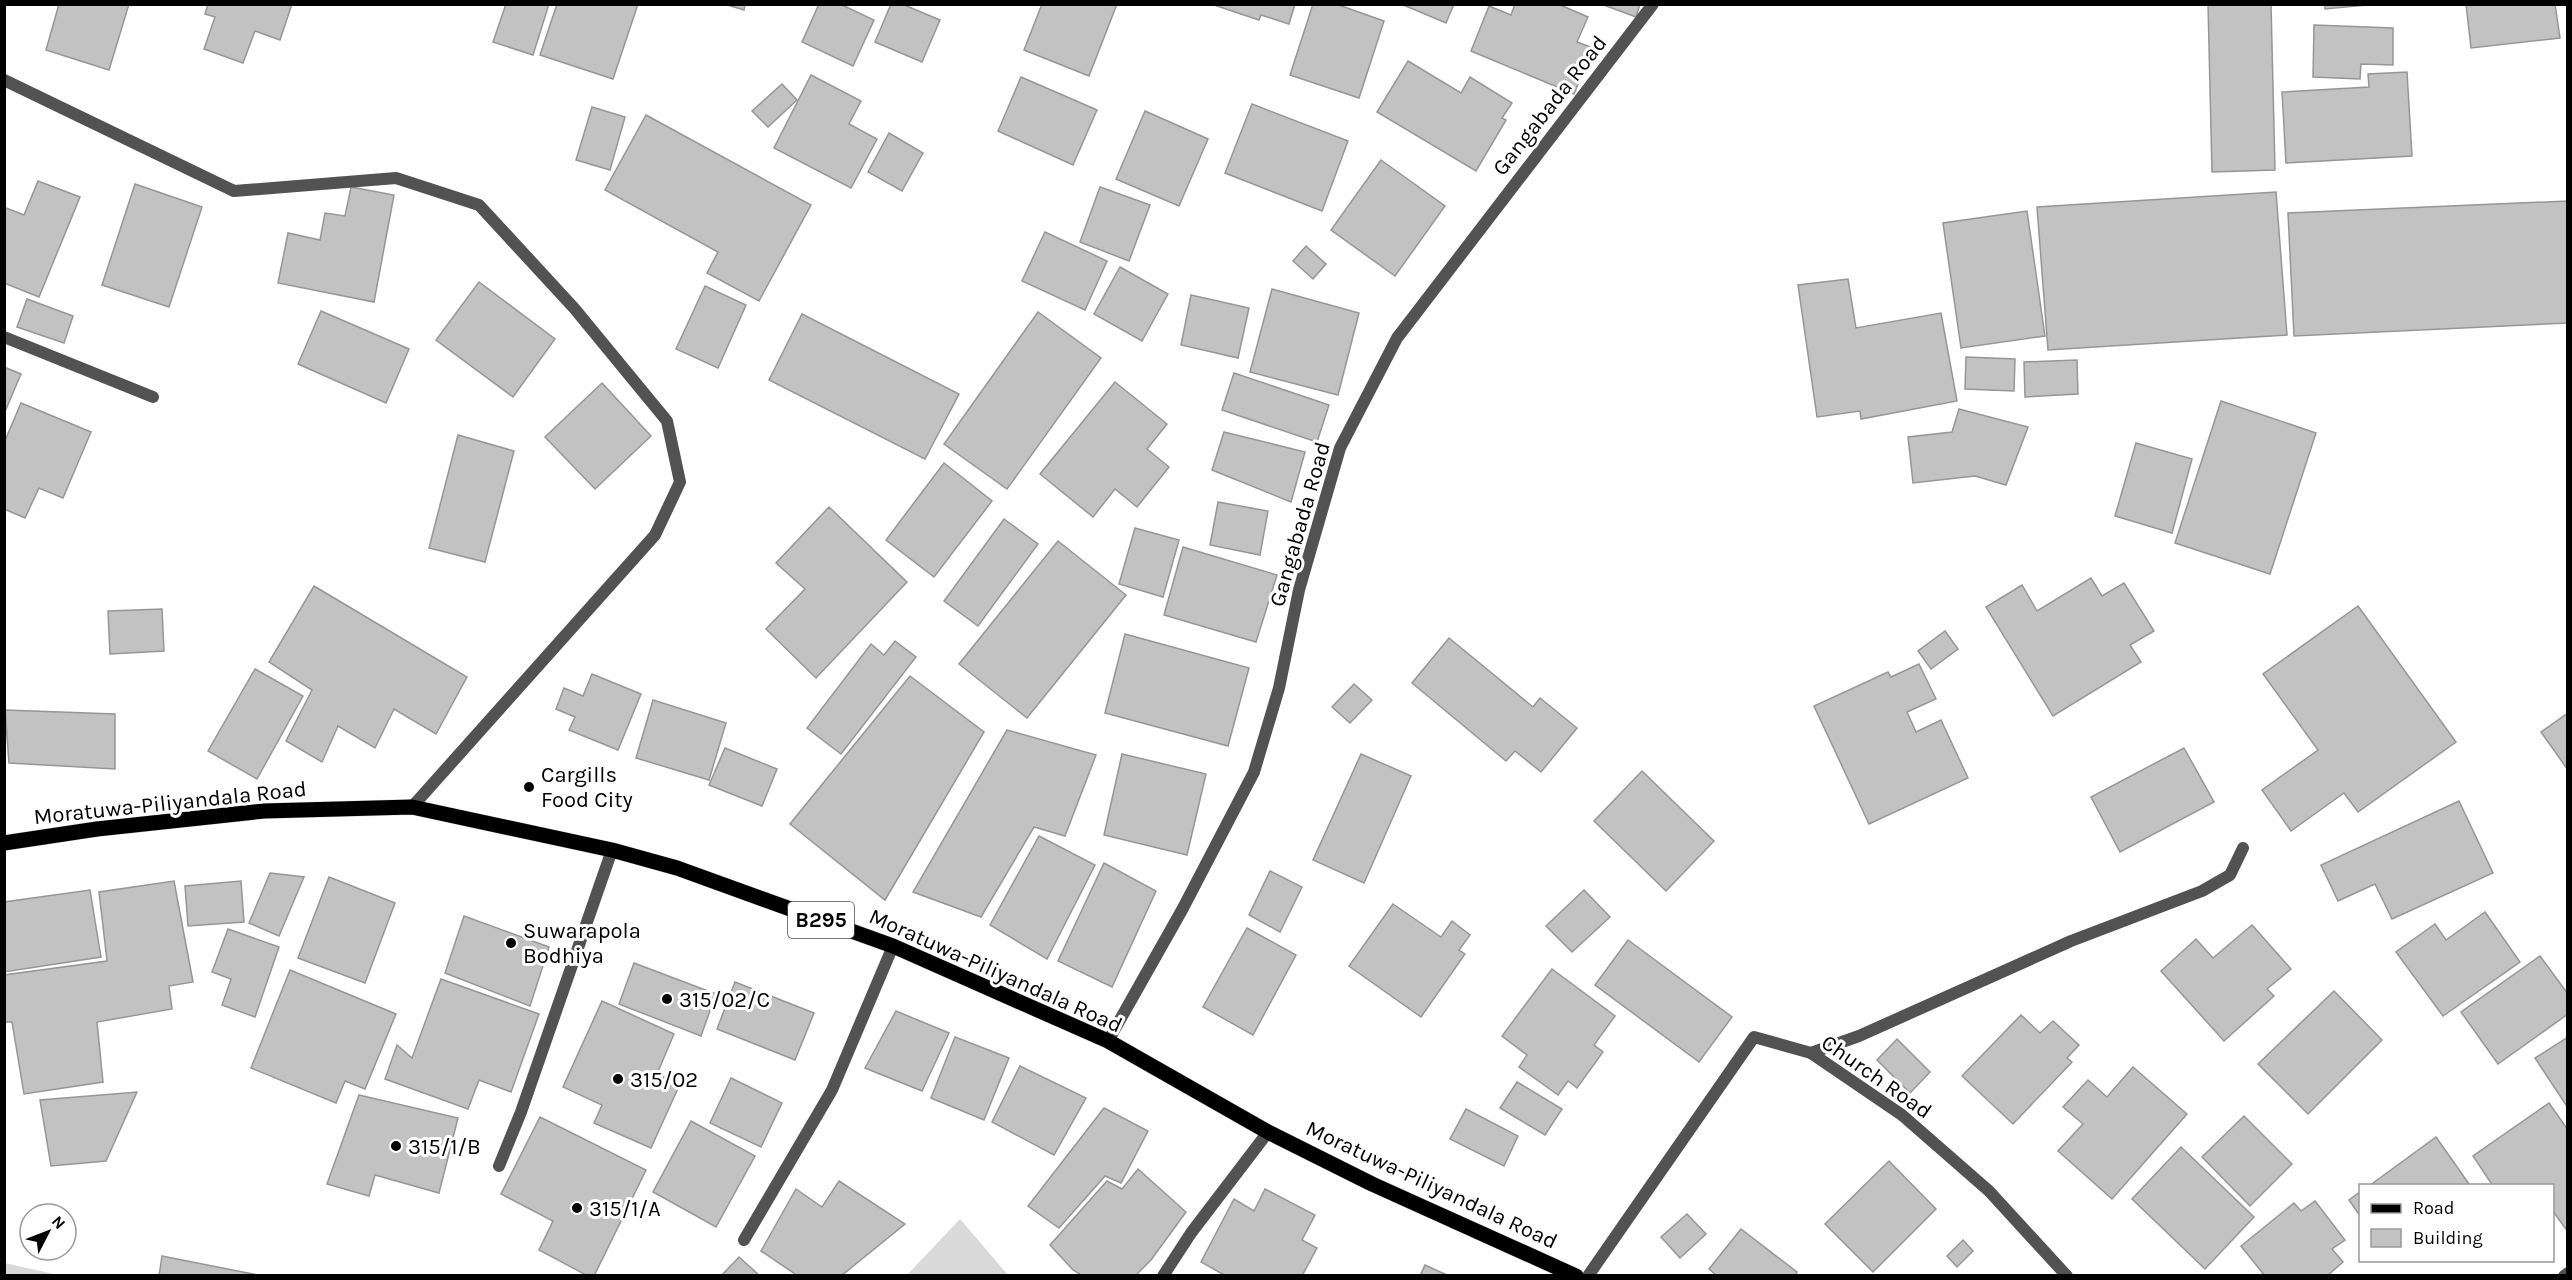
<svg xmlns="http://www.w3.org/2000/svg" width="2572" height="1280" font-family="Karla,sans-serif">
<style>
.green{fill:#d9d9d9}
.building{fill:#c2c2c2;stroke:#969696;stroke-width:1.5}
.lines{fill:none;stroke-linecap:round;stroke-linejoin:round}
.primary-casing{stroke:#dbdbdb;stroke-width:16}
.street{stroke:#525252;stroke-width:12}
.primary{stroke:#000;stroke-width:15}
.poi-dot{fill:#000;stroke:#fff;stroke-width:2}
.labels{text-anchor:middle;stroke-width:6;stroke-linejoin:round;paint-order:stroke}
.shield{fill:#fff;stroke:#4c4c4c;stroke-width:1.5}
.shield-label{font-size:21px;font-weight:bold;fill:#000}
.street-label{font-size:22px;fill:#000;stroke:#fff}
.poi-label{font-size:22px;fill:#000;stroke:#fff;text-anchor:start}
</style>
<rect width="100%" height="100%" fill="#fff"/>
<g class="green">
<path d="M960 1219 1008 1275H907Z"/>
<path d="M5 1263 58 1275H5Z"/>
</g>
<g class="building">
<path d="M59 4H129L109 70 46 50Z"/>
<path d="M208 4H292L280 40 255 31 243 63 204 49 215 17 205 14Z"/>
<path d="M506 4H549L533 55 493 42Z"/>
<path d="M557 4H638L613 79 540 55Z"/>
<path d="M724 4H745L744 10Z"/>
<path d="M819 4H840L874 20 853 66 802 42Z"/>
<path d="M891 4H902L940 20 922 62 875 42Z"/>
<path d="M1042 4H1117L1089 76 1024 50Z"/>
<path d="M1211 4H1295L1289 24 1261 15 1259 20Z"/>
<path d="M1313 4H1336L1384 21 1359 98 1290 75Z"/>
<path d="M1401 4H1454L1446 23Z"/>
<path d="M1515 4H1558L1588 17 1577 42 1593 48 1574 94 1471 51 1489 6 1511 15Z"/>
<path d="M1601 4H1640L1636 17Z"/>
<path d="M2208 4H2271L2275 170 2212 172Z"/>
<path d="M2325 4H2377L2325 9Z"/>
<path d="M2466 4H2555L2560 38 2471 48Z"/>
<path d="M2314 25 2393 28V65L2361 64 2360 79 2313 77Z"/>
<path d="M1408 61 1461 93 1470 77 1512 103 1502 118 1506 120 1476 171 1377 112Z"/>
<path d="M2407 72 2412 156 2286 163 2282 92 2369 87 2368 74Z"/>
<path d="M811 75 861 101 849 124 877 139 851 188 774 148Z"/>
<path d="M1021 77 1097 110 1073 165 998 131Z"/>
<path d="M782 84 797 100 768 127 752 111Z"/>
<path d="M1252 104 1348 141 1322 211 1225 173Z"/>
<path d="M592 107 625 117 610 170 576 160Z"/>
<path d="M1145 111 1208 139 1179 206 1116 179Z"/>
<path d="M646 115 811 205 759 301 707 273 718 252 605 190Z"/>
<path d="M889 133 923 153 902 191 868 172Z"/>
<path d="M1381 160 1445 206 1395 276 1331 230Z"/>
<path d="M38 181 80 197 39 297 4 283V207L24 215Z"/>
<path d="M135 184 202 207 169 307 102 285Z"/>
<path d="M351 187 394 195 374 302 278 283 288 233 320 240 325 213 345 216Z"/>
<path d="M1100 187 1150 205 1129 261 1080 242Z"/>
<path d="M2276 192 2287 335 2048 350 2037 207Z"/>
<path d="M2568 201V323L2294 336 2288 213Z"/>
<path d="M2027 211 2045 336 1961 348 1943 223Z"/>
<path d="M1045 232 1107 261 1085 310 1022 281Z"/>
<path d="M1306 246 1326 264 1313 279 1293 261Z"/>
<path d="M1120 267 1168 294 1142 341 1094 314Z"/>
<path d="M1848 279 1856 328 1941 313 1957 401 1861 419 1860 411 1817 417 1798 285Z"/>
<path d="M479 282 555 339 513 397 436 340Z"/>
<path d="M705 286 746 305 718 368 676 349Z"/>
<path d="M1272 289 1359 313 1338 395 1250 372Z"/>
<path d="M1191 295 1249 308 1238 358 1181 345Z"/>
<path d="M27 299 73 316 64 343 17 327Z"/>
<path d="M321 311 409 349 386 403 298 364Z"/>
<path d="M1038 312 1101 358 1007 489 944 444Z"/>
<path d="M802 314 959 394 925 459 769 380Z"/>
<path d="M1966 357 2015 359 2014 391 1965 389Z"/>
<path d="M2077 360 2078 394 2025 397 2024 362Z"/>
<path d="M4 367 21 374 4 414Z"/>
<path d="M1234 373 1329 405 1317 442 1222 410Z"/>
<path d="M1115 382 1167 424 1147 449 1169 467 1137 507 1115 489 1093 517 1040 474Z"/>
<path d="M602 383 651 436 595 489 545 437Z"/>
<path d="M2221 401 2316 433 2270 574 2175 543Z"/>
<path d="M21 403 91 432 63 498 39 488 25 518 4 509V443Z"/>
<path d="M1959 409 2028 427 2006 485 1975 476 1913 483 1908 437 1952 432Z"/>
<path d="M1224 432 1305 452 1291 502 1212 470Z"/>
<path d="M458 435 514 451 485 562 429 548Z"/>
<path d="M2136 443 2192 459 2172 533 2115 516Z"/>
<path d="M944 463 992 501 934 577 886 540Z"/>
<path d="M1218 502 1268 511 1260 555 1210 545Z"/>
<path d="M829 507 907 582 816 678 766 629 805 589 776 563Z"/>
<path d="M1004 519 1038 544 978 626 944 601Z"/>
<path d="M1135 528 1179 540 1163 597 1119 584Z"/>
<path d="M1058 541 1126 595 1027 718 959 664Z"/>
<path d="M1183 547 1277 575 1256 642 1164 615Z"/>
<path d="M2091 578 2102 596 2124 583 2154 631 2130 645 2141 662 2053 716 1986 607 2022 585 2037 611Z"/>
<path d="M314 586 467 677 436 734 394 709 375 748 338 726 322 762 286 741 312 690 269 662Z"/>
<path d="M2358 606 2456 742 2358 812 2344 793 2291 831 2262 790 2318 750 2263 674Z"/>
<path d="M162 609 164 651 110 654 108 611Z"/>
<path d="M1945 631 1958 649 1931 669 1918 651Z"/>
<path d="M1125 634 1249 668 1228 746 1105 713Z"/>
<path d="M1449 638 1533 707 1540 698 1577 728 1541 772 1515 751 1506 761 1412 683Z"/>
<path d="M895 641 916 657 841 754 807 728 871 644 884 655Z"/>
<path d="M1919 664 1936 699 1907 712 1916 732 1941 720 1968 778 1869 824 1814 706 1888 672 1891 677Z"/>
<path d="M255 669 303 696 257 779 208 751Z"/>
<path d="M592 674 641 694 618 750 569 730 575 717 556 709 564 688 583 696Z"/>
<path d="M910 676 984 732 885 900 790 824Z"/>
<path d="M1354 684 1372 700 1350 723 1332 707Z"/>
<path d="M653 700 726 723 709 780 636 758Z"/>
<path d="M5 710 115 714V769L9 763Z"/>
<path d="M2568 713V770L2541 732Z"/>
<path d="M1007 730 1096 755 1065 836 1034 827 981 917 913 892Z"/>
<path d="M725 748 777 769 762 806 709 785Z"/>
<path d="M2184 748 2214 802 2120 852 2091 797Z"/>
<path d="M1122 754 1206 774 1187 855 1104 835Z"/>
<path d="M1361 754 1411 776 1364 883 1313 860Z"/>
<path d="M1642 771 1714 841 1666 891 1594 821Z"/>
<path d="M2459 801 2493 873 2392 919 2375 884 2338 901 2321 865Z"/>
<path d="M1039 836 1095 865 1047 959 990 925Z"/>
<path d="M1104 863 1156 891 1112 987 1058 961Z"/>
<path d="M1270 871 1302 887 1280 932 1249 915Z"/>
<path d="M270 873 304 877 279 936 249 923Z"/>
<path d="M329 877 395 903 365 983 298 958Z"/>
<path d="M174 881 193 982 169 986 172 1009 97 1022 103 1082 24 1094 12 1022H4V975L107 961 99 892Z"/>
<path d="M241 881 244 922 188 926 185 886Z"/>
<path d="M90 890 101 957 4 972V902Z"/>
<path d="M1584 890 1610 917 1572 952 1546 926Z"/>
<path d="M1393 904 1441 937 1452 921 1470 935 1459 950 1465 954 1421 1017 1349 966Z"/>
<path d="M2485 912 2520 962 2443 1016 2396 952 2435 924 2446 940Z"/>
<path d="M464 916 549 947 530 1006 445 973Z"/>
<path d="M2252 925 2291 969 2267 989 2274 996 2224 1041 2161 971 2196 939 2213 958Z"/>
<path d="M1247 928 1296 955 1253 1035 1203 1007Z"/>
<path d="M228 929 279 947 255 1017 222 1005 231 979 212 972Z"/>
<path d="M1628 940 1732 1017 1699 1062 1595 985Z"/>
<path d="M2540 956 2568 994V1014L2498 1064 2461 1012Z"/>
<path d="M634 963 716 994 701 1036 619 1004Z"/>
<path d="M1552 969 1615 1016 1594 1045 1603 1052 1577 1088 1568 1081 1558 1095 1519 1067 1527 1055 1502 1036Z"/>
<path d="M290 970 396 1014 365 1089 345 1081 336 1103 251 1068Z"/>
<path d="M441 979 539 1014 511 1092 479 1080 468 1109 385 1079 397 1045 412 1058Z"/>
<path d="M735 982 814 1013 795 1060 717 1029Z"/>
<path d="M2334 991 2382 1040 2308 1114 2258 1064Z"/>
<path d="M602 1001 674 1034 657 1074 680 1084 651 1148 594 1123 602 1105 563 1087Z"/>
<path d="M896 1011 949 1033 922 1091 865 1068Z"/>
<path d="M2021 1015 2040 1033 2053 1021 2079 1045 2067 1058 2072 1062 2013 1124 1962 1076Z"/>
<path d="M955 1037 1009 1058 984 1120 931 1098Z"/>
<path d="M2568 1037V1108L2535 1058Z"/>
<path d="M1897 1039 1930 1072 1910 1093 1877 1060Z"/>
<path d="M1020 1066 1086 1098 1054 1155 992 1122Z"/>
<path d="M2133 1067 2187 1114 2112 1199 2058 1151 2083 1124 2063 1107 2088 1080 2107 1097Z"/>
<path d="M731 1078 782 1103 761 1147 710 1123Z"/>
<path d="M1517 1082 1562 1109 1545 1135 1500 1108Z"/>
<path d="M137 1092 106 1161 51 1166 40 1100Z"/>
<path d="M359 1095 458 1118 439 1193 375 1175 369 1196 327 1184Z"/>
<path d="M2549 1103 2568 1130V1232L2552 1210V1186H2493L2473 1156Z"/>
<path d="M1104 1108 1148 1131 1121 1183 1105 1176 1059 1228 1028 1206Z"/>
<path d="M1466 1109 1518 1136 1504 1166 1450 1139Z"/>
<path d="M2244 1116 2292 1164 2250 1206 2202 1157Z"/>
<path d="M540 1117 646 1170 594 1276H588L539 1250 553 1221 501 1194Z"/>
<path d="M691 1121 755 1156 716 1227 653 1192Z"/>
<path d="M2436 1137 2469 1184 2467 1186H2369Z"/>
<path d="M2181 1147 2254 1217 2205 1269 2132 1199Z"/>
<path d="M1889 1161 1936 1209 1873 1272 1825 1224Z"/>
<path d="M1138 1169 1186 1212 1151 1260 1135 1276H1083L1073 1270 1050 1245 1107 1181 1122 1189Z"/>
<path d="M839 1181 905 1224 841 1276H798L761 1251 796 1189 822 1207Z"/>
<path d="M1265 1189 1315 1215 1302 1240 1317 1248 1302 1276H1226L1201 1262 1234 1199 1254 1211Z"/>
<path d="M2360 1192V1216L2349 1200Z"/>
<path d="M2315 1201 2345 1240 2332 1249 2343 1262 2327 1276H2265L2241 1246 2294 1203 2301 1211Z"/>
<path d="M1687 1214 1706 1234 1680 1258 1661 1237Z"/>
<path d="M1741 1229 1797 1272 1795 1276H1717L1709 1269Z"/>
<path d="M1963 1240 1973 1251 1957 1267 1947 1256Z"/>
<path d="M162 1256 263 1276H159Z"/>
<path d="M739 1257 760 1276H721Z"/>
<path d="M1425 1265 1449 1276H1420Z"/>
</g>
<g class="lines">
<g class="primary-casing">
<path id="primary" d="M4 843 97 829 264 811 412 807 612 850 677 868 893 946 1108 1041 1268 1132 1372 1184 1576 1276"/>
</g>
<g class="street">
<path d="M4 80 234 191 396 178 479 205 574 308 667 421 680 482 655 535 412 807"/>
<path d="M4 337 153 397"/>
<path d="M1108 1041 1182 910 1254 772 1279 688 1299 590 1340 448 1397 338 1653 4"/>
<path d="M1811 1053 1859 1036 2071 941 2202 891 2230 875 2243 848"/>
<path d="M499 1166 521 1112 612 850"/>
<path d="M744 1240 832 1090 893 946"/>
<path d="M1163 1276 1191 1233 1268 1132"/>
<path d="M1588 1276 1754 1037 1811 1053 1902 1115 1989 1191 2067 1276"/>
<path d="M2564 1276 2568 1273"/>
</g>
<use href="#primary" class="primary"/>
</g>
<g class="poi-dot">
<circle cx="529" cy="787" r="6"/>
<circle cx="511" cy="943" r="6"/>
<circle cx="667" cy="999" r="6"/>
<circle cx="618" cy="1079" r="6"/>
<circle cx="396" cy="1146" r="6"/>
<circle cx="577" cy="1208" r="6"/>
</g>
<g class="labels">
<rect class="shield" x="788" y="902" width="66" height="36" rx="4.5"/>
<g class="shield-label">
<text x="821" y="927">B295</text>
</g>
<g class="street-label">
<text transform="translate(1549 105) rotate(-52)" y="8">Gangabada Road</text>
<text transform="translate(1299 524) rotate(-74)" y="8">Gangabada Road</text>
<text transform="translate(170 802) rotate(-6)" y="8">Moratuwa-Piliyandala Road</text>
<text transform="translate(996 970) rotate(24)" y="8">Moratuwa-Piliyandala Road</text>
<text transform="translate(1877 1076) rotate(35)" y="8">Church Road</text>
<text transform="translate(1432 1184) rotate(25)" y="8">Moratuwa-Piliyandala Road</text>
</g>
<g class="poi-label">
<text x="541" y="782">Cargills<tspan x="541" dy="25">Food City</tspan></text>
<text x="523" y="938">Suwarapola<tspan x="523" dy="25">Bodhiya</tspan></text>
<text x="679" y="1007">315/02/C</text>
<text x="630" y="1087">315/02</text>
<text x="408" y="1154">315/1/B</text>
<text x="589" y="1216">315/1/A</text>
</g>
</g>
<rect width="2572" height="1280" fill="none" stroke="#000000" stroke-width="12"/>
<rect x="2359" y="1184" width="195" height="78" fill="#ffffff" stroke="#999999" stroke-width="1.5"/>
<rect x="2371" y="1204" width="30" height="9" fill="#000000" stroke="#999999" stroke-width="1.5"/>
<text x="2413" y="1214" font-size="18" fill="#000000">Road</text>
<rect x="2371" y="1229" width="30" height="18" fill="#c2c2c2" stroke="#999999" stroke-width="1.5"/>
<text x="2413" y="1244" font-size="18" fill="#000000">Building</text>
<g transform="translate(48 1232) rotate(48)"><circle r="28" fill="#ffffff" stroke="#999999" stroke-width="1.5"/>
<path d="M0-4.5L10 22L0 15L-10 22Z" fill="#000000"/>
<text y="-9" font-size="16" font-weight="bold" text-anchor="middle" fill="#000000">N</text>
</g>
</svg>
